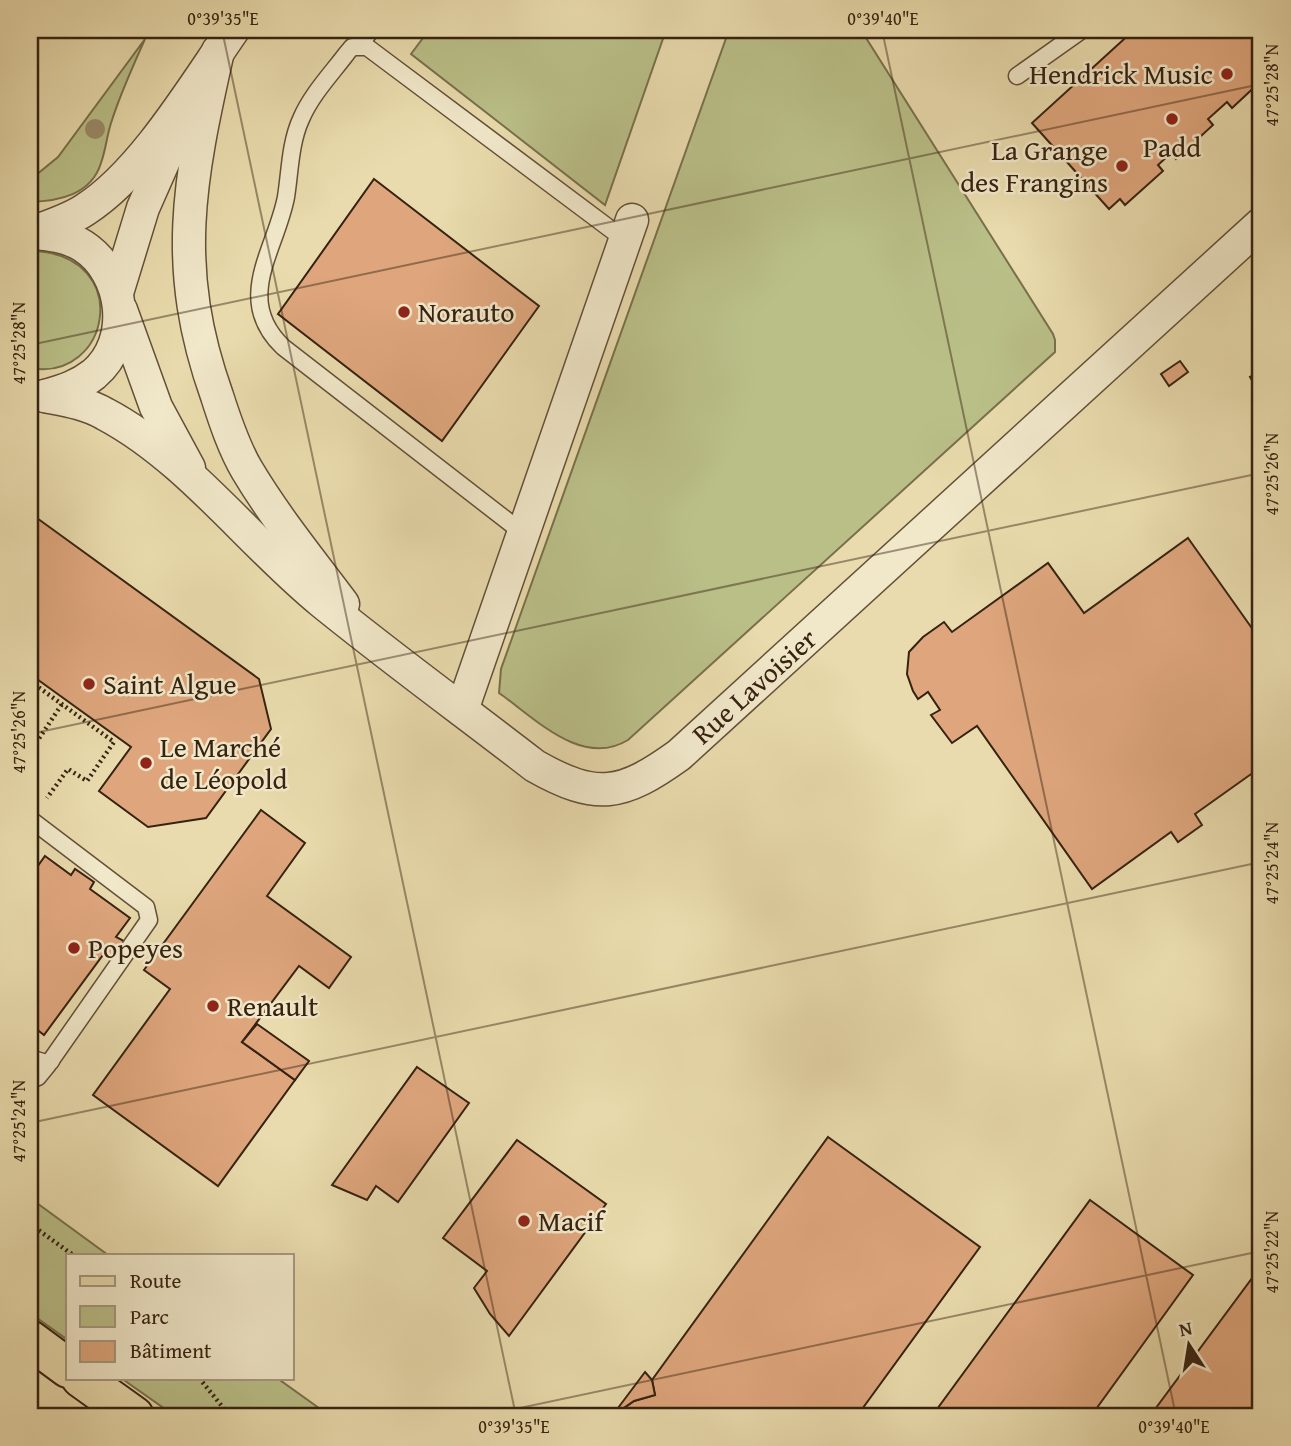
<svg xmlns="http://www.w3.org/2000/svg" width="1291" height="1446" font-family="'Gentium Book Plus',serif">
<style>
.green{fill:#babf88;stroke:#78704c;stroke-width:2}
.building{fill:#dfa67d;stroke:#362211;stroke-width:2}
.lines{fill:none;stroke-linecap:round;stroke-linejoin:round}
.lane-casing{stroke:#635038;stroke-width:19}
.street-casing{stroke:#635038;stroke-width:35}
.primary-casing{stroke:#362211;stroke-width:42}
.path{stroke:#362211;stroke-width:4.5;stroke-dasharray:2 3.5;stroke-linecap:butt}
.lane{stroke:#f1e8ca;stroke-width:16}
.street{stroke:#f1e8ca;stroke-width:32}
.primary{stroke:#e9dbad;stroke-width:38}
.tree{fill:#998b68}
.ticks{fill:none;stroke:#362211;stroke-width:2;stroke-opacity:0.45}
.poi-dot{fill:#8f2418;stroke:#f1e8ca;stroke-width:2.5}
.labels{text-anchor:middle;stroke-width:5;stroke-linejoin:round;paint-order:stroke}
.poi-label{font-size:28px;fill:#362211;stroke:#f1e8ca;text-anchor:start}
.street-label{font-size:28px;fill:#362211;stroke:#f1e8ca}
.neatline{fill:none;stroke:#362211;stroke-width:2.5}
.ticks-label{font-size:18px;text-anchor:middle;fill:#362211}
</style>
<rect width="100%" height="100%" fill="#e9dbad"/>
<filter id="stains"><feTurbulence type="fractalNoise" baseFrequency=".00286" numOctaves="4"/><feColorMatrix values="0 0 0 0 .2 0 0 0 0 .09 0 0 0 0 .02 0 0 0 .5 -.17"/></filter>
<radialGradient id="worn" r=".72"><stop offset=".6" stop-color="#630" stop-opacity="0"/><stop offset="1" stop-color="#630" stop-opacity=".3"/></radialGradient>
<g class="green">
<path d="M429 30H666L605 205 411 54Z"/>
<path d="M729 30H861L1053 334 1055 340V352L628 740C582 768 536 719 499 693L501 669Z"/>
<path d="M145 39C133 66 121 92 112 120 107 134 106 149 101 163 91 195 59 201 30 202V180L58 157Z"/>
<path d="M34 251C135 256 110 383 30 368V253Z"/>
<path d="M30 1198 108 1255H68V1340L30 1313Z"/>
<path d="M121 1378H277L330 1416H175Z"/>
</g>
<g class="building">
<path d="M1134 30H1255L1261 41V81L1232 108 1227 102 1208 119 1213 125 1176 159 1171 153 1158 165 1163 171 1125 205 1120 199 1109 209 1032 123Z"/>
<path d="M374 179 539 306 442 441 278 314Z"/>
<path d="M1180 361 1188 372 1169 386 1161 374Z"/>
<path d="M1261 371V396L1250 377Z"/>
<path d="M30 513 259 679 271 729 206 818 148 827 99 791 131 747 30 674Z"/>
<path d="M1188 538 1261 641V767L1195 814 1202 825 1178 842 1171 832 1092 889 977 726 952 743 931 715 940 710 928 692 918 699 913 691 907 674 909 652 923 637 944 622 952 632 1048 563 1084 613Z"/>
<path d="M261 810 305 843 267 896 351 957 329 988 299 966 242 1042 295 1080 218 1186 93 1095 170 989 144 970Z"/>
<path d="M45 856 71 875 75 869 94 882 90 889 130 918 116 937 124 941 110 960 103 955 44 1035 30 1024V877Z"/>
<path d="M257 1024 309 1061 295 1080 242 1042Z"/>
<path d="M417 1067 469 1103 398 1202 376 1186 367 1200 332 1185Z"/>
<path d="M828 1137 980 1247 857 1416H613L634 1401 655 1395 652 1380Z"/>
<path d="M517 1140 606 1204 509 1336 490 1314 474 1288 487 1271 443 1238Z"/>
<path d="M1090 1200 1193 1275 1091 1416H932Z"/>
<path d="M1261 1266V1416H1150Z"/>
<path d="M645 1372 652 1380 655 1395 634 1401 612 1416Z"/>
</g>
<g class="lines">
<g class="lane-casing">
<g id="lane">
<path d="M359 46 371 30"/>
<path d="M1017 76 1082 30"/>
<path d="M523 533 283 347C233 299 276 250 286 197 290 172 290 143 301 119 311 95 332 73 347 53L352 47H367L625 240"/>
<path d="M30 819 146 907 149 920 47 1066 38 1077 30 1080"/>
<path d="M30 1058 46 1063 51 1061"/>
</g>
</g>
<g class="street-casing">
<g id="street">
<path d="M218 51C189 181 171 267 217 396 225 421 234 448 247 470 275 517 310 560 343 604"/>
<path d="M31 233C50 226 70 220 86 209 143 172 194 86 233 30"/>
<path d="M31 233C49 234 67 236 83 246 125 273 133 341 94 374 79 386 63 391 45 396"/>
<path d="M117 293 143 208 177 131"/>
<path d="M121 310 156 407 189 468"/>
<path d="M45 396C65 400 86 403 105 414 188 458 249 542 321 601 391 658 464 711 535 766 597 801 622 796 679 755L1261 224"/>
<path d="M462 710 632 220"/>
</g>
</g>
<g class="primary-casing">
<g id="primary">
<path d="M30 1340 68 1368"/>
<path d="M81 1378 134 1416"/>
</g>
</g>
<g class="path">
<path d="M30 681 114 742 87 781 68 769 47 798"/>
<path d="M30 752 62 704"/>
<path d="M30 1224 73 1255"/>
<path d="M199 1378 230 1416"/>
</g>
<use href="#lane" class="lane"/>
<use href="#street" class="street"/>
<use href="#primary" class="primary"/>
</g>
<circle class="tree" cx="95" cy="129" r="10"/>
<path class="ticks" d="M222 30 516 1416M882 30 1176 1416M30 345 1261 84M30 734 1261 473M30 1123 1261 862M482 1416 1261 1251"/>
<g class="poi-dot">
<circle cx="1227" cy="74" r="7"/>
<circle cx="1172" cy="119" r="7"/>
<circle cx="1122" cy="166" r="7"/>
<circle cx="404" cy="312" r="7"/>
<circle cx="89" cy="684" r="7"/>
<circle cx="146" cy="763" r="7"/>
<circle cx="74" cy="948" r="7"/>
<circle cx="213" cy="1006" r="7"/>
<circle cx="524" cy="1221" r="7"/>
</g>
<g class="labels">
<g class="poi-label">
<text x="1213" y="84" text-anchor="end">Hendrick Music</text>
<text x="1172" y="157" text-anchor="middle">Padd</text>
<text x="1108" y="160" text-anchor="end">La Grange<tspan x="1108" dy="32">des Frangins</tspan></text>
<text x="418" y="322">Norauto</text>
<text x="103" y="694">Saint Algue</text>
<text x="160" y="757">Le Marché<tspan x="160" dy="32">de Léopold</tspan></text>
<text x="88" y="958">Popeyes</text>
<text x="227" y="1016">Renault</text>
<text x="538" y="1231">Macif</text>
</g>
<g class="street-label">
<text transform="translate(754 686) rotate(-42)" y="10">Rue Lavoisier</text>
</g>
</g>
<rect width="1291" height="1446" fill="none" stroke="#e9dbad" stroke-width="77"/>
<rect x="66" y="1254" width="228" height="126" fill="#f1e8ca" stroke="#a69980" stroke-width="2"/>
<rect x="80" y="1276" width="35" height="10" fill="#e9dbad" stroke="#a69980" stroke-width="2"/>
<text x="130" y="1288" font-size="21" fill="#362211">Route</text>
<rect x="80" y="1306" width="35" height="21" fill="#babf88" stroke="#a69980" stroke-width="2"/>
<text x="130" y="1324" font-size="21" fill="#362211">Parc</text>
<rect x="80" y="1341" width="35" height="21" fill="#dfa67d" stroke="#a69980" stroke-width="2"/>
<text x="130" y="1358" font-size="21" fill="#362211">Bâtiment</text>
<g transform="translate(1189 1345) rotate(348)" stroke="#f1e8ca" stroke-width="5" paint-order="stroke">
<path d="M0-5L12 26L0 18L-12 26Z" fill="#362211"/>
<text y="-10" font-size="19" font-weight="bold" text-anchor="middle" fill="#362211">N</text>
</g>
<rect x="38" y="38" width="1214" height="1370" class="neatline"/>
<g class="ticks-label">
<text x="223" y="25">0°39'35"E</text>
<text x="883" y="25">0°39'40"E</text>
<text transform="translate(1272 85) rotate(-90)" y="6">47°25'28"N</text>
<text transform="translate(19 343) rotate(-90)" y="6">47°25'28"N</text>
<text transform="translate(1272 474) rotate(-90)" y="6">47°25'26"N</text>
<text transform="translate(19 732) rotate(-90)" y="6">47°25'26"N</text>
<text transform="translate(1272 863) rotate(-90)" y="6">47°25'24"N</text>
<text transform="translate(19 1121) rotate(-90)" y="6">47°25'24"N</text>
<text transform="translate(1272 1252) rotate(-90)" y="6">47°25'22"N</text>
<text x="514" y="1433">0°39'35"E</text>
<text x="1174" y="1433">0°39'40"E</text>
</g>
<rect width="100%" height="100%" filter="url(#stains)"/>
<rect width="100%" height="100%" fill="url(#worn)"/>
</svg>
